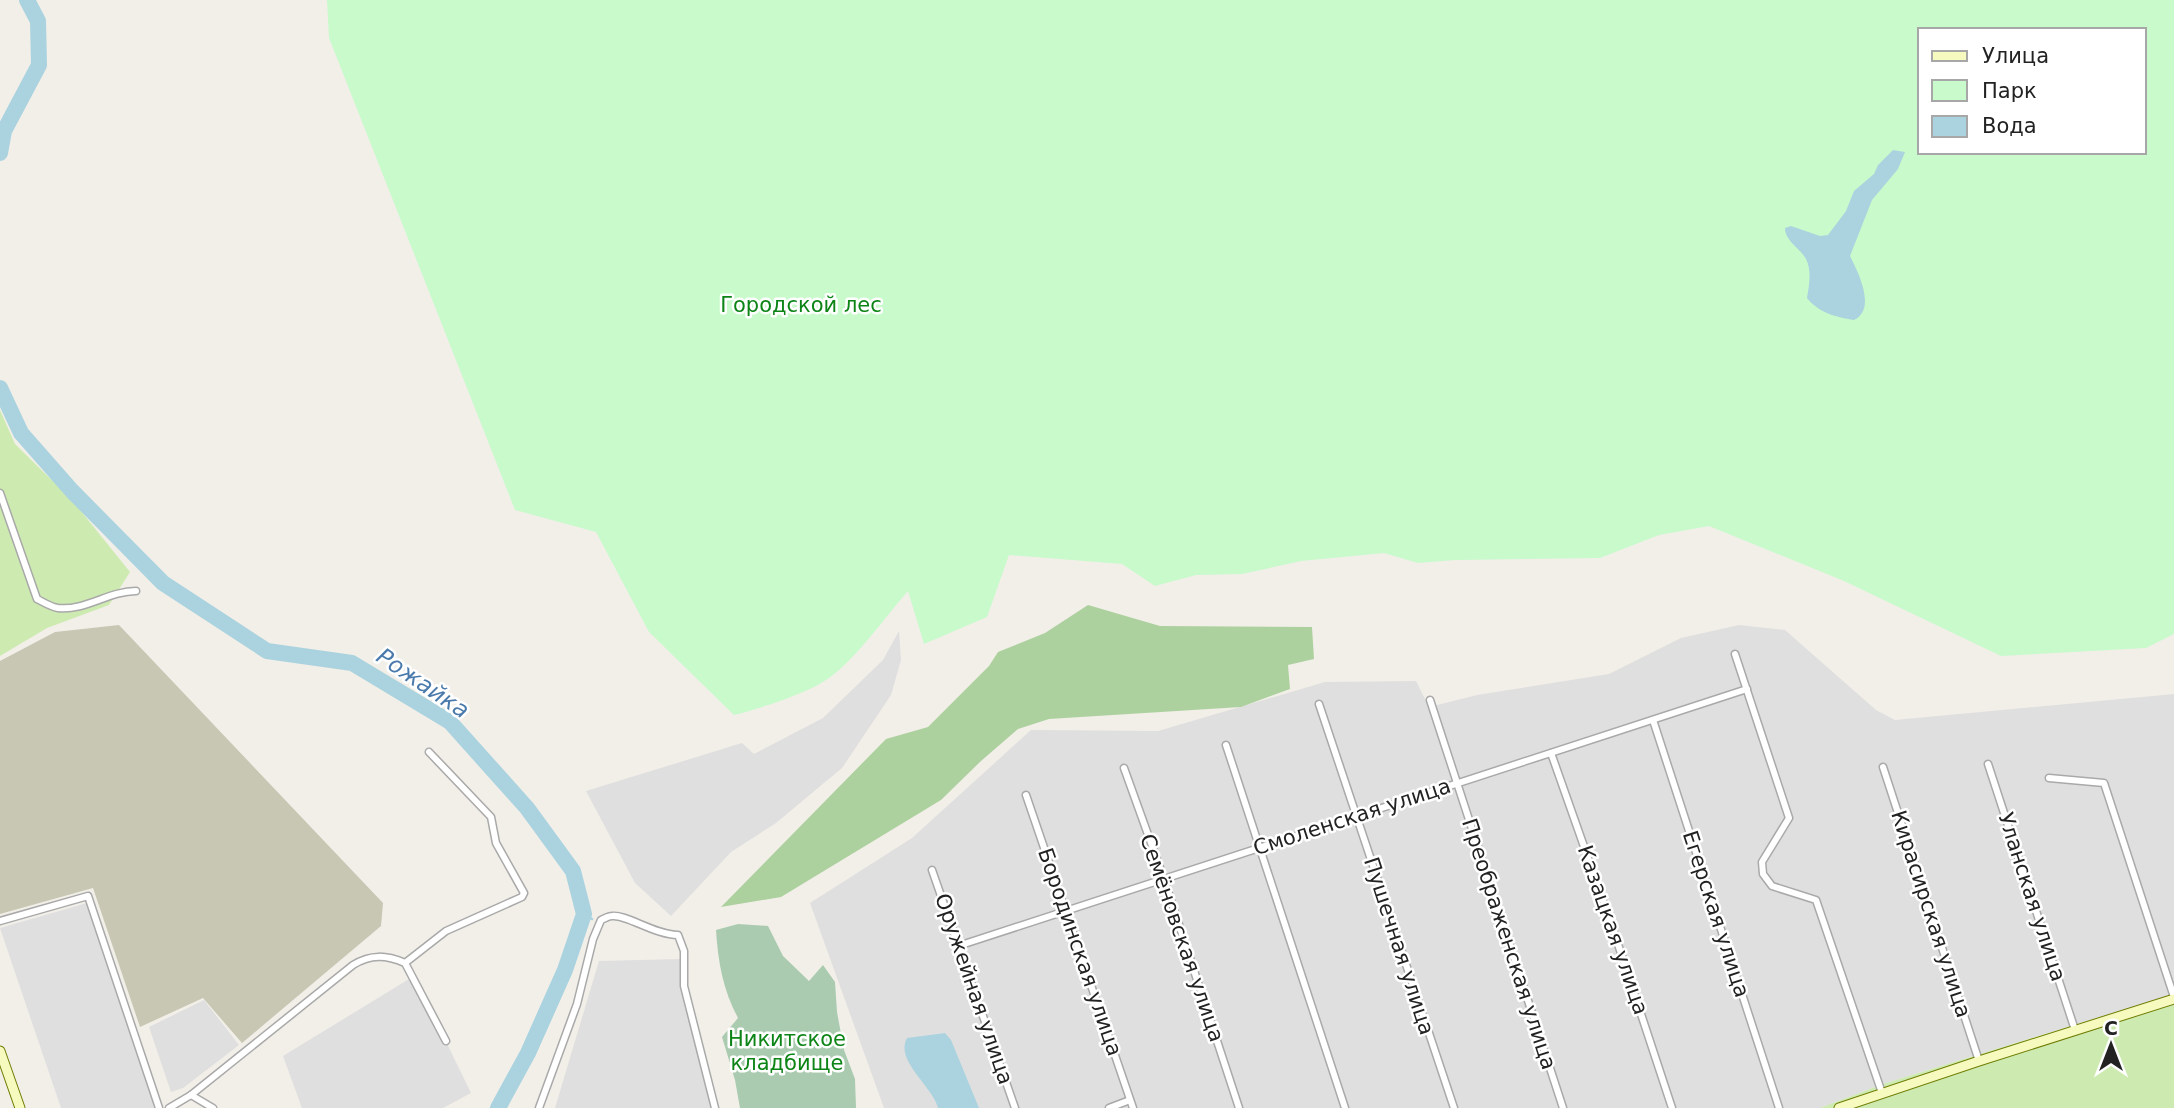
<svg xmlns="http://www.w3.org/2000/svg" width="2174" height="1108" font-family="'DejaVu Sans',sans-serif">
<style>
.residential{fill:#e0dfdf}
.construction{fill:#c7c7b4}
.grass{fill:#cdebb0}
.forest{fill:#add19e}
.cemetery{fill:#aacbaf}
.park{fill:#c8facc;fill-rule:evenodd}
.water{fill:#aad3df}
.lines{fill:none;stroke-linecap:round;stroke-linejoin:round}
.stream{stroke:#aad3df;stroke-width:2.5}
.river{stroke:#aad3df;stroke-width:16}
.street-casing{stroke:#a9a9a9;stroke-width:9}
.secondary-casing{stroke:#707d05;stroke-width:11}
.street{stroke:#fff;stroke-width:6}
.secondary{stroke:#f7fabf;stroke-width:9}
.labels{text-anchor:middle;stroke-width:5;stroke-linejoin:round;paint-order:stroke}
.park-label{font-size:21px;fill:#0c8416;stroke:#fff}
.street-label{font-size:21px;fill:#222;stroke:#fff}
.water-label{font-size:23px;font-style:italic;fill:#4a7aab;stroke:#fff}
</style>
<rect width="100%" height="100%" fill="#f2efe9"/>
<g class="residential">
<path d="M1739 625 1785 630 1876 710 1895 720 2174 694V994L1883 1084 1820 1108H884L810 903 912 838 1031 730 1158 731 1325 682 1416 681 1429 707 1477 695 1609 674 1681 638Z"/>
<path d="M899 631 901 660 891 695 842 768 776 823 731 852 671 916 635 883 586 791 742 743 754 754 823 718 883 660Z"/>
<path d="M87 903 158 1108H61L0 928Z"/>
<path d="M681 959V987L711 1108H555L599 961Z"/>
<path d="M414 976 471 1093 443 1108H302L283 1056Z"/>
<path d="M204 1000 239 1045 183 1088 171 1092 149 1027Z"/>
</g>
<path class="construction" d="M119 625 383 903 381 926 242 1043 203 998 140 1027 93 888 0 914V661L55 632Z"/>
<g class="grass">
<path d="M0 410 15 444 72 500 130 572 109 605 47 628 0 656Z"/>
<path d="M2174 994V1108H1820L1883 1084Z"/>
</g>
<path class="forest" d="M1088 605 1160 626 1312 627 1314 659 1288 665 1290 689 1241 707 1049 719 1018 729 981 761 941 800 781 897 721 907 886 739 928 727 989 666 998 652 1045 633Z"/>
<path class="cemetery" d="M738 924 768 926 783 956 809 981 823 965 835 982 837 1012 844 1050 855 1079 856 1108H740L735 1080 722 1037 738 1018C723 990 718 962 716 930Z"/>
<path class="park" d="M327 0H2174V634L2146 648 2001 656 1844 581 1709 526 1659 535 1600 558 1455 560 1418 563 1384 553 1301 561 1242 574 1196 575 1155 586 1122 564 1009 555 987 617 924 644 908 591C886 616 853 663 826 680 806 694 758 709 734 715L649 632 596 532 515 510 329 38ZM1920 30H2144V152H1920Z"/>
<g class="water">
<path d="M1893 150 1905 152 1898 169 1872 200 1850 256C1858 272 1877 309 1854 320 1836 317 1819 313 1807 298 1809 286 1812 271 1806 259 1800 248 1785 241 1785 228L1791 226 1820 236 1828 235 1846 211 1854 191 1874 174 1878 165Z"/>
<path d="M945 1033 951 1040 979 1108H938C934 1088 894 1060 907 1038Z"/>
</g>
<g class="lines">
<path class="stream" d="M584 914 592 919"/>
<g class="river">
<path d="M0 153 4 131 39 65 38 21 27 0"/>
<path d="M0 388 21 433 72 491 163 583 267 651 352 663 450 722 527 808 573 871 584 914 565 970 528 1053 498 1108"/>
</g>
<g class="street-casing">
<g id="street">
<path d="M0 493 37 599C43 602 51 607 58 608 85 611 109 591 136 591"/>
<path d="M1735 654 1789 818 1762 862 1763 874 1772 886 1816 900 1882 1093"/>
<path d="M1430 700 1563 1108"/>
<path d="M1319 704 1454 1108"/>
<path d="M1653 720 1779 1108"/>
<path d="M1226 745 1345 1108"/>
<path d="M1551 753 1611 923 1672 1108"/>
<path d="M1988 764 2075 1030"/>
<path d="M1883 767 1979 1061"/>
<path d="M1124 768 1164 879 1239 1108"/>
<path d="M2049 778 2104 783 2174 997"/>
<path d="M1026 795 1133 1108"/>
<path d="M932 870 1015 1108"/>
<path d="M0 921 88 896 159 1108"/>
<path d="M958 946 1747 689"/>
<path d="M405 963 446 931 522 897 524 893 496 843 491 817 429 752"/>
<path d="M191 1095 213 1108"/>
<path d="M169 1108 191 1095 353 965C371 954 386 955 405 963L446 1041"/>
<path d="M539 1108 577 1004 593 939 601 920C604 919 608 916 612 916 626 914 655 935 678 935L684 951V986L715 1108"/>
<path d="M1109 1108 1130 1100"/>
</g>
</g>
<g class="secondary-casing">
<g id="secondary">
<path d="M0 1051 20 1108"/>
<path d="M1839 1108 1979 1061 2174 999"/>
</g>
</g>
<use href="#street" class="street"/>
<use href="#secondary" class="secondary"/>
</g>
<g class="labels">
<g class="park-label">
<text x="801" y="312">Городской лес</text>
<text x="787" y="1046">Никитское<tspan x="787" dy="24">кладбище</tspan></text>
</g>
<g class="street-label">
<text transform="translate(1352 817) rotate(-18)" y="7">Смоленская улица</text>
<text transform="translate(2032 897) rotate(72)" y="7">Уланская улица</text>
<text transform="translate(1716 914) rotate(72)" y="7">Егерская улица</text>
<text transform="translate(1931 914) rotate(72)" y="7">Кирасирская улица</text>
<text transform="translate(1613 930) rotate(71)" y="7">Казацкая улица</text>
<text transform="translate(1182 938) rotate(71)" y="7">Семёновская улица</text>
<text transform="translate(1509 944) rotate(72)" y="7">Преображенская улица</text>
<text transform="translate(1399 946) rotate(72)" y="7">Пушечная улица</text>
<text transform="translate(1080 952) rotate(71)" y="7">Бородинская улица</text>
<text transform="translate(974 989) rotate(71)" y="7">Оружейная улица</text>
</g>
<g class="water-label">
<text transform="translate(423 683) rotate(34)" y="8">Рожайка</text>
</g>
</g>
<rect x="1918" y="28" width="228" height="126" fill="#ffffff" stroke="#a7a7a7" stroke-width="2"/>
<rect x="1932" y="51" width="35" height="10" fill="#f7fabf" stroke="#a7a7a7" stroke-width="2"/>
<text x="1982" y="63" font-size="21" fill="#222222">Улица</text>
<rect x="1932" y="80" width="35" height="21" fill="#c8facc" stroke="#a7a7a7" stroke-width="2"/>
<text x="1982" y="98" font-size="21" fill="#222222">Парк</text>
<rect x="1932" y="116" width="35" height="21" fill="#aad3df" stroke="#a7a7a7" stroke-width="2"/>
<text x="1982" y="133" font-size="21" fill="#222222">Вода</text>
<g transform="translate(2111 1045)" stroke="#ffffff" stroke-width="5" paint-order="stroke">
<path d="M0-5L12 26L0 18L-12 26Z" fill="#222222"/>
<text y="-10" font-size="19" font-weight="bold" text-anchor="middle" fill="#222222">С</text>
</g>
</svg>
